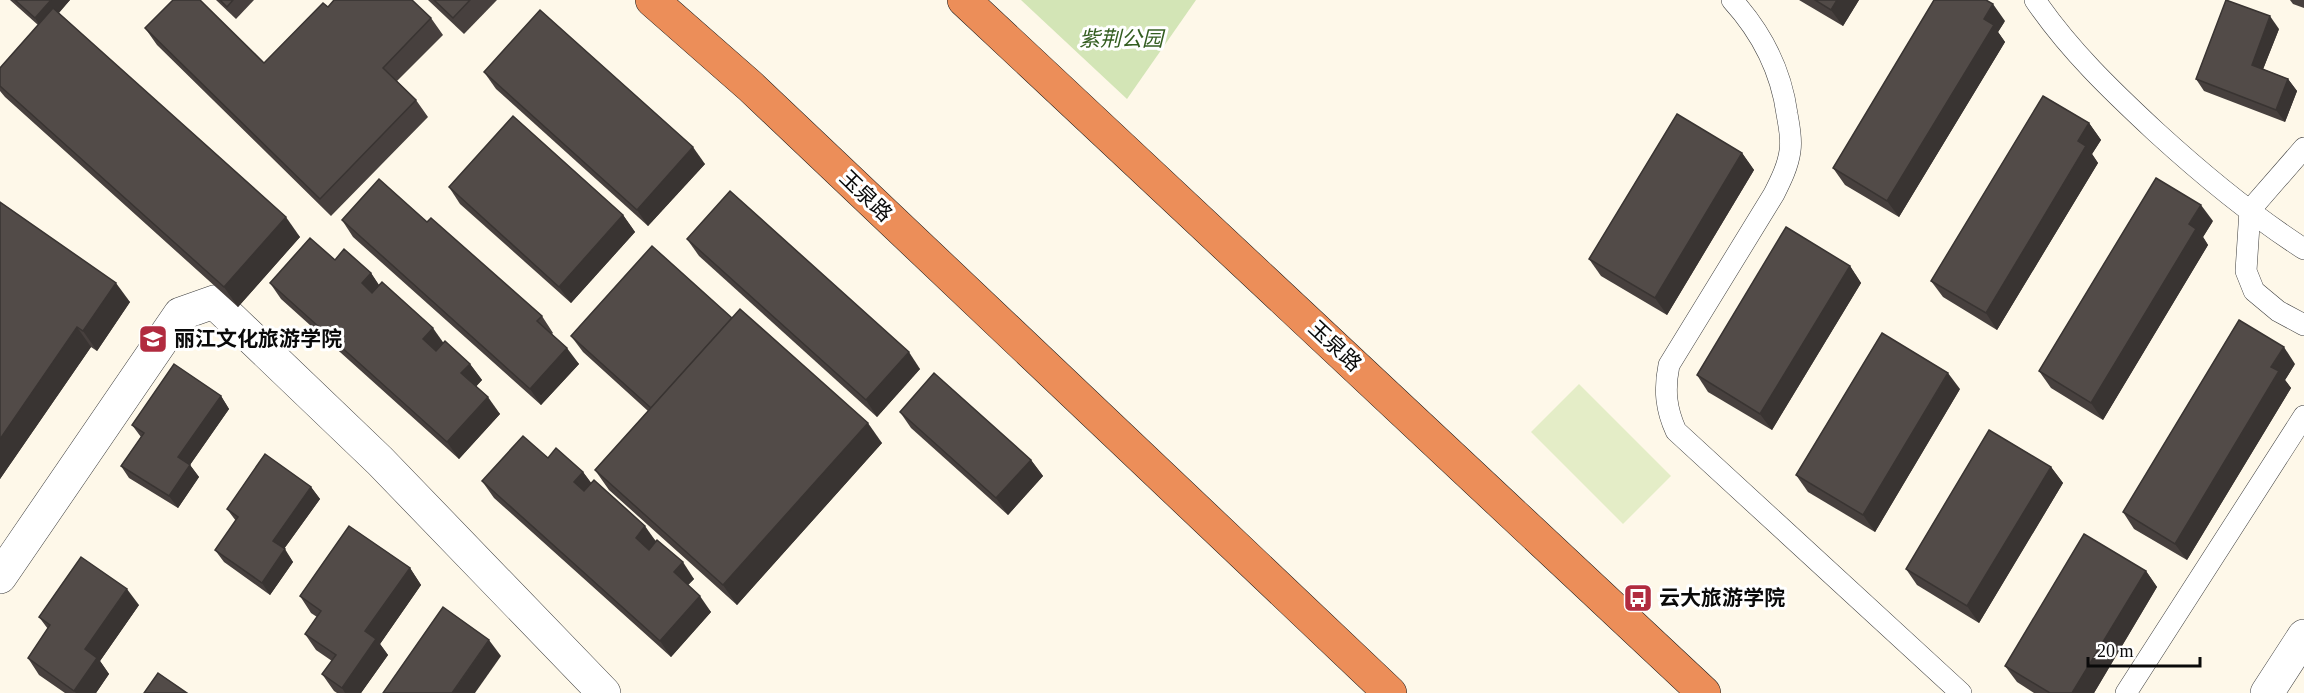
<svg xmlns="http://www.w3.org/2000/svg" width="2304" height="693" font-family="'Times New Roman','Noto Sans SC',serif">
<style>
.green{fill:#d3e5b6}
.pitch{fill:#e4edc7}
.lines{fill:none;stroke-linecap:round;stroke-linejoin:round}
.lane-casing{stroke:#3d3d3d;stroke-width:22}
.street-casing{stroke:#3d3d3d;stroke-width:34}
.highway-casing{stroke:#1b1b1b;stroke-width:34}
.lane{stroke:#fff;stroke-width:21}
.street{stroke:#fff;stroke-width:33}
.highway{stroke:#ec8e59;stroke-width:33}
.wall{fill:#47403e}
.shaded-wall{fill:#393432}
.building{fill:#524b48;stroke:#393432;stroke-width:1.5}
.labels{text-anchor:middle;stroke-width:6;stroke-linejoin:round;paint-order:stroke}
.park-label{font-size:21px;font-style:italic;fill:#335d20;stroke:#fff}
.street-label{font-size:21px;fill:#0a0a0a;stroke:#fff}
.poi-label{font-size:21px;font-weight:bold;fill:#0a0a0a;stroke:#fff;text-anchor:start}
</style>
<rect width="100%" height="100%" fill="#fef8e9"/>
<path class="green" d="M1021 0H1196L1127 99Z"/>
<path class="pitch" d="M1579 384 1671 476 1623 524 1531 432Z"/>
<g class="lines">
<g class="lane-casing">
<g id="lane">
<path d="M1732 0C1762 33 1781 70 1787 114 1789 126 1792 138 1790 151 1788 166 1781 180 1774 194L1669 365C1664 390 1666 409 1676 431L1961 693"/>
<path d="M2035 0C2069 50 2112 91 2156 132 2202 174 2251 215 2304 249"/>
<path d="M2304 148 2250 210 2246 271 2254 291 2278 311 2304 325"/>
<path d="M2126 693 2304 416"/>
</g>
</g>
<g class="street-casing">
<g id="street">
<path d="M0 577 180 314 214 302 380 461 604 693"/>
<path d="M2267 693 2304 636"/>
</g>
</g>
<g class="highway-casing">
<g id="highway">
<path d="M652 0 750 86 1390 693"/>
<path d="M964 0 1704 693"/>
</g>
</g>
<use href="#lane" class="lane"/>
<use href="#street" class="street"/>
<use href="#highway" class="highway"/>
</g>
<g class="wall">
<path d="M10 0H70L59 13 300 237 238 307 5 97 0 91V68L38 25Z"/>
<path d="M216 0H254L236 19Z"/>
<path d="M428 0H497L464 34Z"/>
<path d="M1799 0H1859L1843 26Z"/>
<path d="M2290 0H2304V8L2293 4Z"/>
<path d="M328 7 431 18 443 35 397 81 416 100 428 117 331 216 157 45 145 28 264 63Z"/>
<path d="M2005 21 1998 32 2005 42 1899 217 1845 185 1833 168Z"/>
<path d="M2279 29 2263 69 2288 79 2297 91 2285 122 2204 91 2196 79Z"/>
<path d="M484 72 705 164 648 226 496 89Z"/>
<path d="M2089 123 2101 140 2092 154 2098 163 1997 330 1943 297 1931 281Z"/>
<path d="M1742 153 1754 170 1667 315 1601 276 1589 259Z"/>
<path d="M449 187 623 215 635 232 571 303 460 204Z"/>
<path d="M0 202 130 302 97 351 91 347 0 479Z"/>
<path d="M342 220 427 222 542 316 553 333 552 334 579 364 541 405 353 237Z"/>
<path d="M2213 221 2203 237 2208 245 2103 420 2051 388 2039 371Z"/>
<path d="M687 239 920 369 877 417 699 256Z"/>
<path d="M335 260 371 273 379 285 443 343 470 364 482 380 476 386 500 414 459 459 281 299 270 283Z"/>
<path d="M1850 266 1861 283 1772 430 1708 392 1697 375Z"/>
<path d="M732 318 882 443 737 605 609 490 595 470 648 411 583 352 571 336Z"/>
<path d="M2295 364 2285 380 2291 388 2187 560 2134 529 2123 512Z"/>
<path d="M1960 389 1875 532 1808 492 1796 475Z"/>
<path d="M221 396 229 409 190 465 199 477 178 508 129 478 121 466 141 437 132 425Z"/>
<path d="M900 412 1031 460 1043 476 1008 515 911 428Z"/>
<path d="M548 458 583 472 591 483 656 541 694 579 688 585 711 612 671 657 494 498 482 481Z"/>
<path d="M2051 467 2063 483 1979 623 1917 585 1906 569Z"/>
<path d="M311 487 320 499 284 549 293 562 270 595 224 562 215 550 236 521 227 509Z"/>
<path d="M410 568 421 585 380 644 388 655 361 693H337L334 691 322 674 332 661 316 650 305 634 317 617 311 613 300 596Z"/>
<path d="M2146 571 2157 587 2094 693H2034L2017 682 2005 666Z"/>
<path d="M139 605 100 661 109 674 96 693H65L39 675 28 658 48 629 39 617Z"/>
</g>
<g class="shaded-wall">
<path d="M51 0H70L43 30 35 18Z"/>
<path d="M1837 0H1859L1843 26 1831 10Z"/>
<path d="M1993 4 2005 21 1998 32 2005 42 1899 217 1887 201 1984 19Z"/>
<path d="M2270 16 2279 29 2260 77 2252 65Z"/>
<path d="M2288 79 2297 91 2285 122 2276 110Z"/>
<path d="M2089 123 2101 140 2092 154 2098 163 1997 330 1986 313 2078 141Z"/>
<path d="M693 147 705 164 648 226 637 210Z"/>
<path d="M1742 153 1754 170 1667 315 1655 298Z"/>
<path d="M2201 205 2213 221 2203 237 2208 245 2103 420 2091 403 2189 224Z"/>
<path d="M623 215 635 232 571 303 559 287Z"/>
<path d="M286 217 300 237 238 307 224 287Z"/>
<path d="M1850 266 1861 283 1772 430 1760 414Z"/>
<path d="M371 273 382 290 373 300 362 283Z"/>
<path d="M116 283 130 302 97 351 83 331Z"/>
<path d="M77 327 91 347 0 479V439Z"/>
<path d="M433 328 445 345 435 356 423 339Z"/>
<path d="M2284 347 2295 364 2285 380 2291 388 2187 560 2175 544 2271 367Z"/>
<path d="M567 348 579 364 541 405 530 389Z"/>
<path d="M909 352 920 369 877 417 866 400Z"/>
<path d="M470 364 482 380 473 390 461 373Z"/>
<path d="M1948 373 1960 389 1875 532 1863 515Z"/>
<path d="M221 396 229 409 187 469 178 457Z"/>
<path d="M488 397 500 414 459 459 447 442Z"/>
<path d="M868 423 882 443 737 605 723 585Z"/>
<path d="M1031 460 1043 476 1008 515 996 498Z"/>
<path d="M190 465 199 477 178 508 169 496Z"/>
<path d="M2051 467 2063 483 1979 623 1967 606Z"/>
<path d="M583 472 595 488 585 499 574 482Z"/>
<path d="M311 487 320 499 281 553 273 541Z"/>
<path d="M645 526 657 543 647 554 636 538Z"/>
<path d="M285 549 293 562 270 595 262 583Z"/>
<path d="M683 562 694 579 685 588 674 572Z"/>
<path d="M410 568 421 585 380 644 388 655 361 693H345L342 688 365 631Z"/>
<path d="M2146 571 2157 587 2094 693H2072Z"/>
<path d="M127 589 139 605 100 661 109 674 96 693H76L74 691 85 649Z"/>
<path d="M700 596 711 612 671 657 660 641Z"/>
<path d="M489 640 501 656 475 693H452Z"/>
</g>
<g class="building">
<path d="M15 0H51L35 18Z"/>
<path d="M173 0H200L264 63 323 3 328 7 334 0H412L431 18 383 68 416 100 320 199 145 28Z"/>
<path d="M220 0H233L227 7Z"/>
<path d="M434 0H470L453 18Z"/>
<path d="M1815 0H1837L1831 10Z"/>
<path d="M1934 0H1986L1993 4 1984 19 1994 25 1887 201 1833 168Z"/>
<path d="M2226 0 2270 16 2252 65 2288 79 2276 110 2196 79Z"/>
<path d="M53 8 286 217 224 287 0 86V68Z"/>
<path d="M540 10 693 147 637 210 484 72Z"/>
<path d="M2043 96 2089 123 2078 141 2086 146 1986 313 1931 281Z"/>
<path d="M1677 114 1742 153 1655 298 1589 259Z"/>
<path d="M513 116 623 215 559 287 449 187Z"/>
<path d="M2156 178 2201 205 2189 224 2196 229 2091 403 2039 371Z"/>
<path d="M379 179 427 222 431 218 542 316 537 321 567 348 530 389 342 220Z"/>
<path d="M730 191 909 352 866 400 687 239Z"/>
<path d="M0 202 116 283 83 331 77 327 0 439Z"/>
<path d="M1786 227 1850 266 1760 414 1697 375Z"/>
<path d="M310 238 335 260 344 249 371 273 362 283 372 293 382 282 433 328 423 339 436 351 445 341 470 364 461 373 488 397 447 442 270 283Z"/>
<path d="M652 246 732 318 651 408 571 336Z"/>
<path d="M740 309 868 423 723 585 595 470Z"/>
<path d="M2239 320 2284 347 2271 367 2279 371 2175 544 2123 512Z"/>
<path d="M1882 333 1948 373 1863 515 1796 475Z"/>
<path d="M174 364 221 396 178 457 190 465 169 496 121 466 144 433 132 425Z"/>
<path d="M934 373 1031 460 996 498 900 412Z"/>
<path d="M1989 430 2051 467 1967 606 1906 569Z"/>
<path d="M523 436 548 458 556 448 583 472 574 482 584 491 594 480 645 526 636 538 649 550 657 540 683 562 674 572 700 596 660 641 482 481Z"/>
<path d="M265 454 311 487 273 541 285 549 262 583 215 550 238 517 227 509Z"/>
<path d="M349 526 410 568 365 631 376 639 342 688 322 674 336 655 305 634 321 611 300 596Z"/>
<path d="M2084 534 2146 571 2072 693H2050L2005 666Z"/>
<path d="M81 557 127 589 85 649 97 658 74 691 28 658 50 625 39 617Z"/>
<path d="M443 607 489 640 452 693H383Z"/>
<path d="M158 673 187 693H144Z"/>
</g>
<defs>
<g id="university-square" transform="scale(1.5)"><rect x="-9" y="-9" width="18" height="18" rx="4" fill="#b12b3f" stroke="#fff"/><path d="M0-5L7-2L0 1L-7-2ZM-4 1L0 2.5L4 1V4Q0 6-4 4Z" fill="#fff"/></g>
<g id="bus-square" transform="scale(1.5)"><rect x="-9" y="-9" width="18" height="18" rx="4" fill="#b12b3f" stroke="#fff"/><path d="M-5-6H5V4H4V6H2V4H-2V6H-4V4H-5ZM-3.5-4V0h7V-4ZM-3.5 1.2v1.5H-2V1.2ZM2 1.2v1.5H3.5V1.2Z" fill="#fff"/></g>
</defs>
<g fill-rule="evenodd">
<use href="#university-square" x="153" y="339"/>
<use href="#bus-square" x="1638" y="598"/>
</g>
<g class="labels">
<g class="park-label">
<text x="1121" y="46">紫荆公园</text>
</g>
<g class="street-label">
<text transform="translate(866 196) rotate(44)" y="7">玉泉路</text>
<text transform="translate(1335 346) rotate(43)" y="7">玉泉路</text>
</g>
<g class="poi-label">
<text x="174" y="346">丽江文化旅游学院</text>
<text x="1659" y="605">云大旅游学院</text>
</g>
</g>
<path d="M2088 657v9h112v-9" fill="none" stroke="#0a0a0a" stroke-width="3"/>
<text x="2097" y="657" font-size="18" fill="#0a0a0a" stroke="#ffffff" stroke-width="4.5" paint-order="stroke">20 m</text>
</svg>
